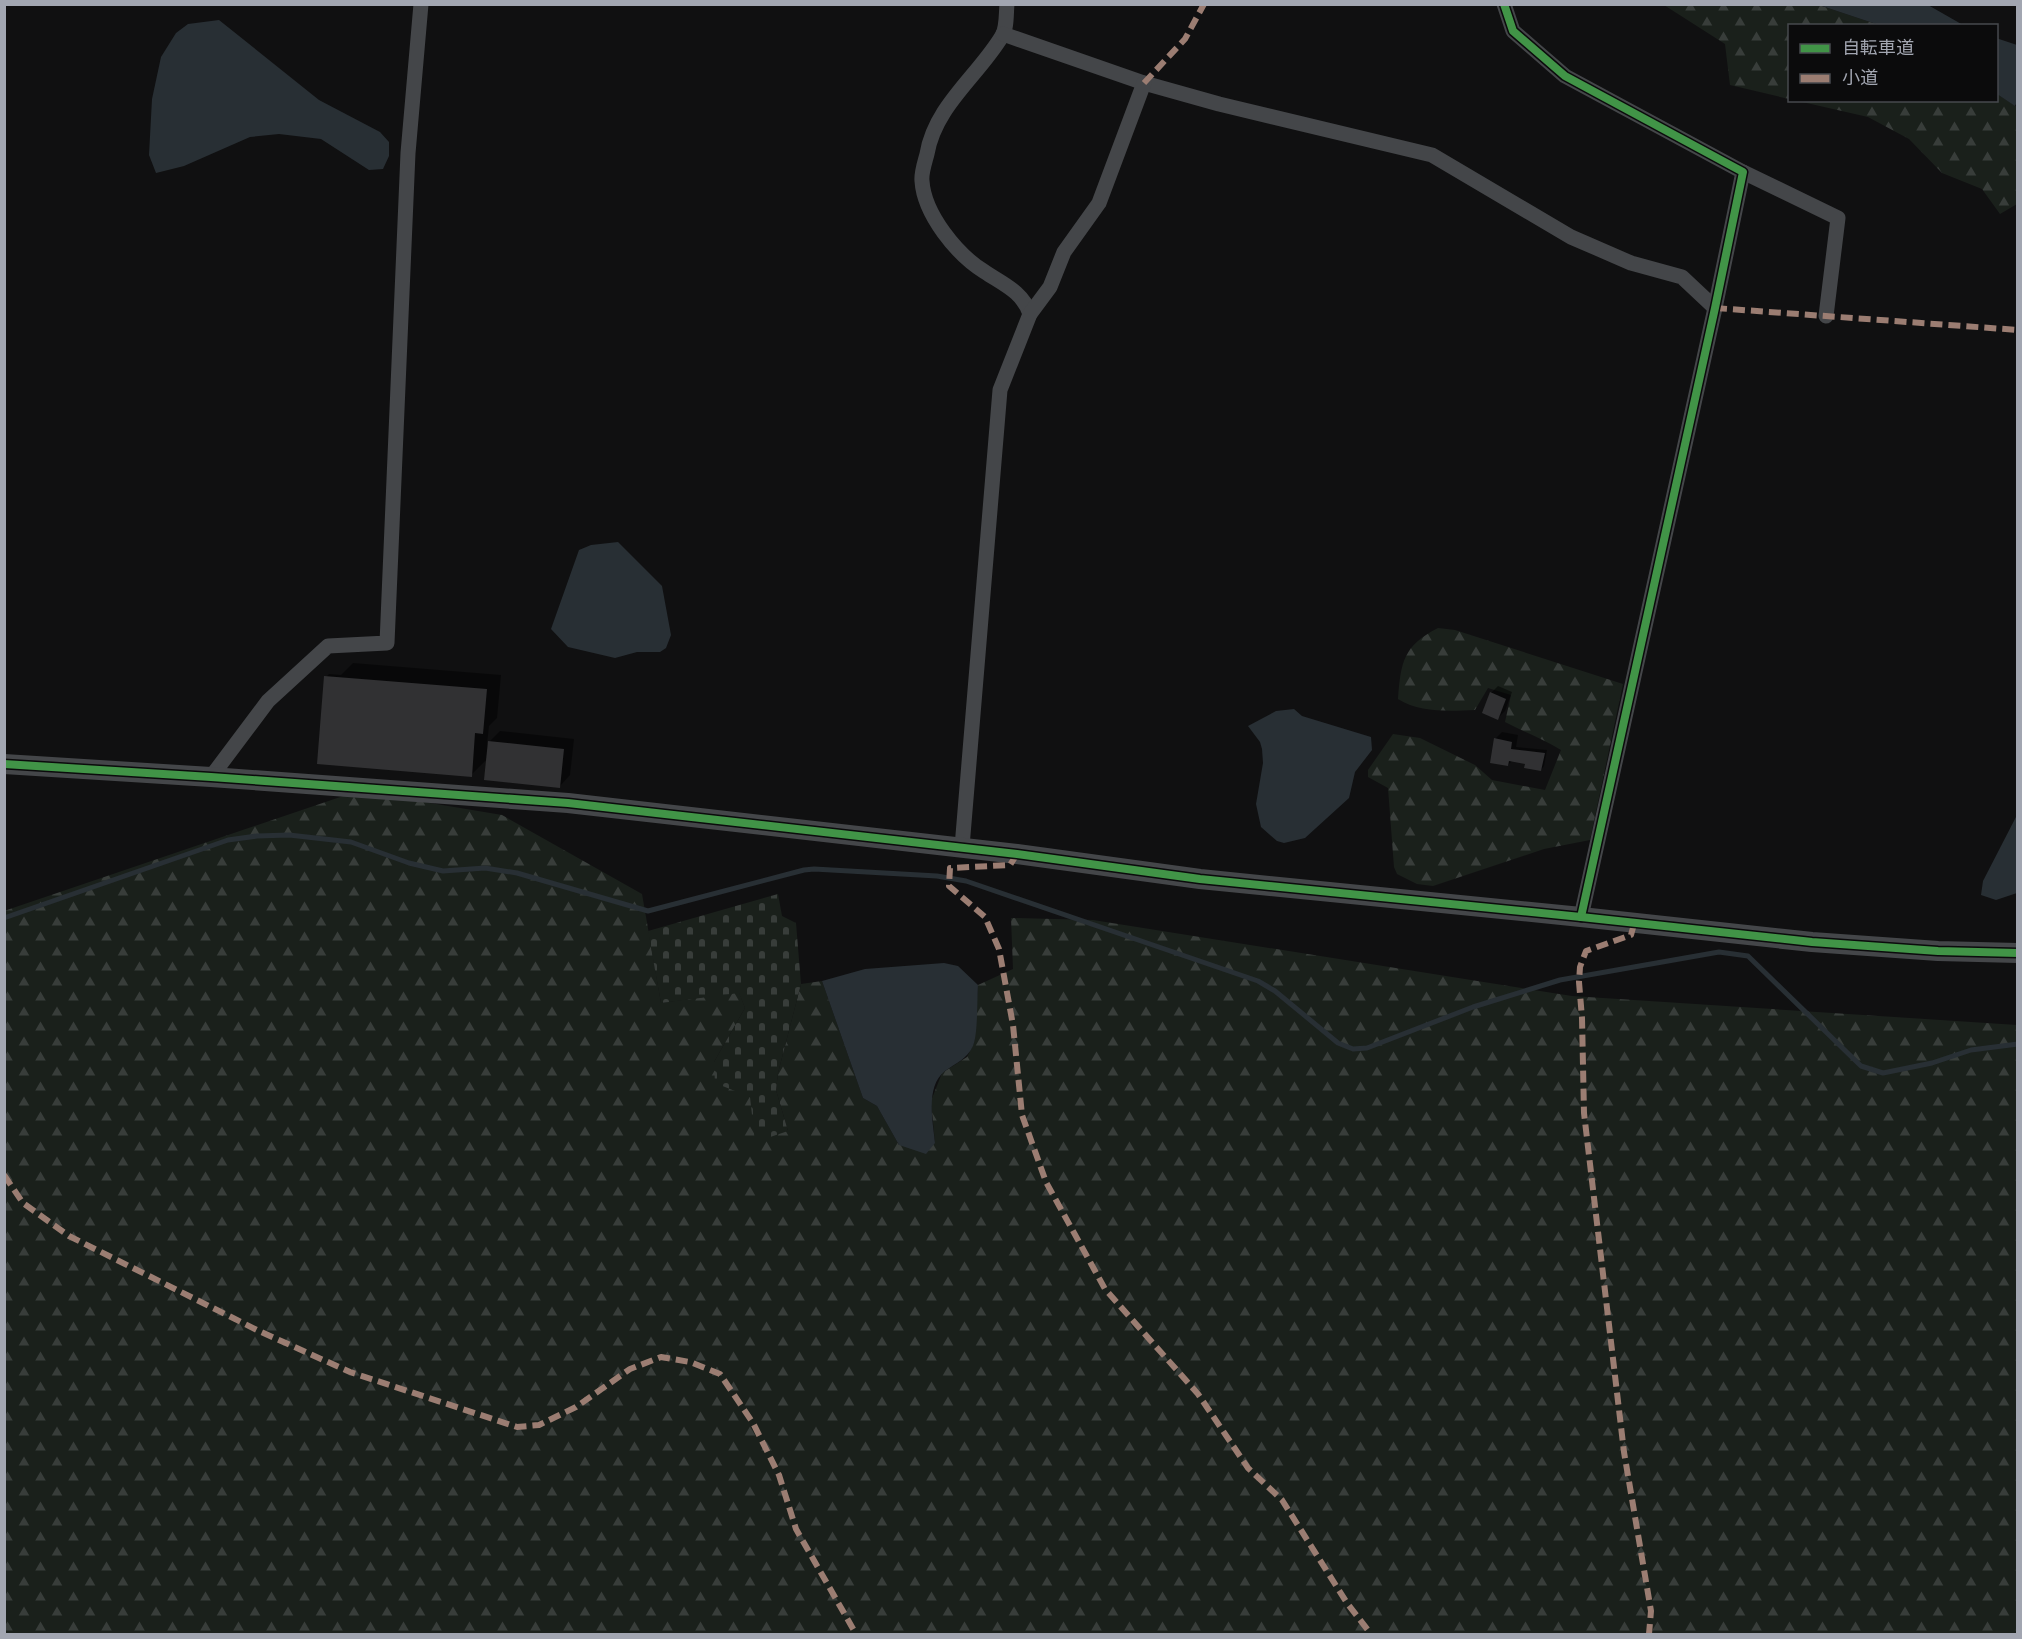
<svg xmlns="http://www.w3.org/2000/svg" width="2022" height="1639" font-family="Mulish,'Noto Sans JP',sans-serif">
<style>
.forest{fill:url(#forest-firs)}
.cemetery{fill:url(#cemetery-stones)}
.water{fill:#282f34}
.shadow{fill:#0007}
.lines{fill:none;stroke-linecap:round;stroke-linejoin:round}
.stream{stroke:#282f34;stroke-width:5}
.building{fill:#313133}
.minor{stroke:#444649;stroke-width:15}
.tertiary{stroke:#444649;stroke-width:20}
.quiet{stroke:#9b7d72;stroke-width:6;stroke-dasharray:12 6;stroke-linecap:butt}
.cycleway-casing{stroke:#0b0b0c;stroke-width:11}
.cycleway{stroke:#419447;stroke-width:8}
</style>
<defs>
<pattern id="forest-firs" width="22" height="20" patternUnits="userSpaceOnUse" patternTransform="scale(1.5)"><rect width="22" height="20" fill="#1a201b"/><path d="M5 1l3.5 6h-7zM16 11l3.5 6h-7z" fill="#383d3a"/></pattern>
<pattern id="cemetery-stones" width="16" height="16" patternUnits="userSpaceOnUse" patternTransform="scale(1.5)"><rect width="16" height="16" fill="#1a201b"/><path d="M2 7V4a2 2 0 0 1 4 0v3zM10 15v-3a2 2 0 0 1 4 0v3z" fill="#383d3a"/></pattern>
</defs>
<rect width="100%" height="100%" fill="#101011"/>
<g class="forest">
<path d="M1664 5H1819L1879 25 1790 26 1789 99 1730 85 1725 44Z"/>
<path d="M1997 94 2017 107V204L2000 214 1982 189 1942 173 1909 139 1868 117 1798 101 1996 100Z"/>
<path d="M1438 628 1455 630 1623 684 1590 840 1544 849 1433 886 1417 884 1397 874 1394 867 1388 788 1368 777V770L1393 734 1420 738 1475 765 1492 780 1545 790 1561 750C1543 739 1524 732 1505 722L1511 695 1488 688 1475 710C1450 711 1420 713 1398 699 1401 662 1403 646 1438 628Z"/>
<path d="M358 791 502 815 642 894 661 1003 739 992 745 1008 714 1062 750 1097 788 1131 776 1090 778 1073 801 984 822 981 863 1098 877 1106 899 1145 935 1143 931 1101 942 1073 967 1057 974 1043 978 985 1013 969 1011 918 1093 920 1572 996 2017 1025V1634H5L4 911Z"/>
</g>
<path class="cemetery" d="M778 894 782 916 796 923 801 984 778 1073 776 1090 788 1131 755 1142 750 1097 715 1083 714 1062 745 1008 739 993 661 1003 648 931Z"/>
<g class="water">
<path d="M1819 5H1928L1963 25H1879Z"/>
<path d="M219 20 319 100 380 132 389 142V156L383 169 369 170 321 139 279 134 250 137 184 166 156 173 149 155 152 99 161 57 176 33 188 24Z"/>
<path d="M1996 38 2017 45 2018 100 2015 106 1997 94Z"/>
<path d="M618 542 662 586 671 635 666 648 660 652H637L615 658 568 647 551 629 579 550 591 545Z"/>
<path d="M1294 709 1302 716 1371 737 1372 750 1355 772 1349 798 1305 838 1284 843 1277 841 1261 827 1256 804 1263 763 1262 749 1260 742 1248 726 1276 711Z"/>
<path d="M2017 815V893L1996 900 1981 895 1983 881Z"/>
<path d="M944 963 958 966 978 985C977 1001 978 1034 973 1046 967 1059 956 1063 945 1071 925 1086 933 1122 935 1143L926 1154 899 1145 877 1106 863 1098 822 981 865 969Z"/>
</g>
<g class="shadow">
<path d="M353 663 501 675 497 718 489 726 487 744 500 731 574 739 570 775 560 786 487 759 471 775 326 677 329 674 341 675Z"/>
<path d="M1498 686 1512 692 1505 711 1498 718 1491 693Z"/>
<path d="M1502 732 1518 735 1516 747 1547 750 1544 766 1541 770 1527 763 1513 760 1508 765 1495 739Z"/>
</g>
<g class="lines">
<path class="stream" d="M4 918 228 840 257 836 289 835 351 842 409 863 443 871 485 868 517 873 648 911 804 870 814 869 937 876 966 881 1258 981 1275 991 1338 1043 1353 1049 1367 1048 1473 1007 1560 980 1719 952 1748 956 1861 1066 1883 1073 1932 1063 1971 1050 2018 1044"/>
</g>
<g class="building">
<path d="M324 676 487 689 483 734 475 733 472 777 317 764Z"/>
<path d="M1490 692 1506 699 1498 720 1482 713Z"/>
<path d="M1494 738 1512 742 1511 749 1545 753 1541 771 1524 768 1525 764 1509 761 1508 766 1490 763Z"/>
<path d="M488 741 564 749 560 788 484 780Z"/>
</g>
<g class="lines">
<g class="minor">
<path d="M1007 4C1006 14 1007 28 1002 36 978 76 935 106 927 154 925 162 921 173 922 181 924 214 957 255 985 272 1003 284 1023 292 1030 314"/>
<path d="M1504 4 1513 31 1565 76 1743 172 1715 308 1581 917"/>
<path d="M1003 34 1144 83 1219 104 1432 155 1571 237 1631 263 1682 277 1715 308"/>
<path d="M1743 172 1838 218 1826 316"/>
<path d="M211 777 268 701 328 646 387 643 408 153 421 4"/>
<path d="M962 847 1000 390 1030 314 1050 287 1064 252 1099 203 1144 83"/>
</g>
<path class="tertiary" d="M4 764 211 777 568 803 1017 854 1200 879 1581 917 1812 942 1938 951 2018 953"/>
<g class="quiet">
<path d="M1144 83 1185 39 1204 4"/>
<path d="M1715 308 2018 330"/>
<path d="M1017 854 1010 865 950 868 949 886 985 917 999 949 1013 1025 1022 1115 1046 1182 1105 1289 1198 1394 1248 1468 1282 1500 1347 1603 1371 1634"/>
<path d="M1634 924 1631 935 1586 951 1580 967 1579 982 1582 1018 1584 1113 1624 1452 1651 1611 1649 1634"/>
<path d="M4 1175 23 1203 69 1236 259 1331 350 1372 517 1427 539 1425 576 1407 630 1369 661 1357 690 1362 720 1374 753 1423 779 1475 796 1529 856 1634"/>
</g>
<g class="cycleway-casing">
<g id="cycleway">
<path d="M1504 4 1513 31 1565 76 1743 172 1715 308 1581 917"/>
<path d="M4 764 211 777 568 803 1017 854 1200 879 1581 917 1812 942 1938 951 2018 953"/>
</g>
</g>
<use href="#cycleway" class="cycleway"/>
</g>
<rect width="2022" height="1639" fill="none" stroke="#a2a6b1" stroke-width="12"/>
<rect x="1788" y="24" width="210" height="78" fill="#0b0b0c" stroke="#47494e" stroke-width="1.5"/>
<rect x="1800" y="44" width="30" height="9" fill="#419447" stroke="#47494e" stroke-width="1.5"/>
<text x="1842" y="54" font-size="18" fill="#a2a6b1">自転車道</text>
<rect x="1800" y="74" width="30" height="9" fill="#9b7d72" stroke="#47494e" stroke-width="1.5"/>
<text x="1842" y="84" font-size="18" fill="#a2a6b1">小道</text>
</svg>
